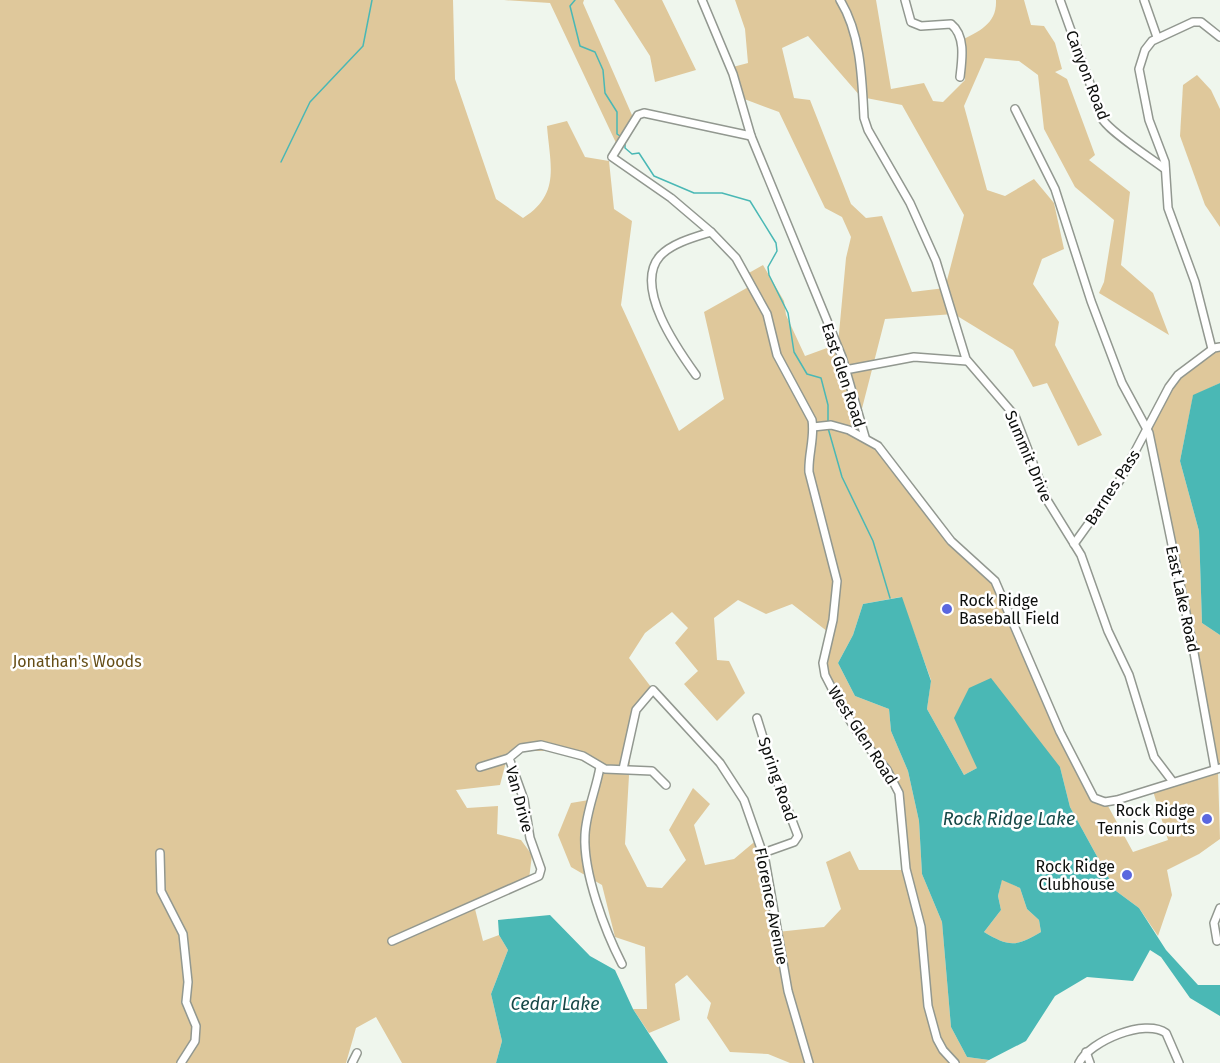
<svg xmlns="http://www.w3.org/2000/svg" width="1220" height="1063" font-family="'Fira Sans',sans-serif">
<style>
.green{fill:#dfc89b;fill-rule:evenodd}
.water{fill:#4ab8b5;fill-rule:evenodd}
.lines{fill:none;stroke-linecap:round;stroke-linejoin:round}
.stream{stroke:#4ab8b5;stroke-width:1.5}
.minor-casing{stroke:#929890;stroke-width:10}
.minor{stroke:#fff;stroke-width:7}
.poi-dot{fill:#5a67df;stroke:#fff;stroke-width:2}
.labels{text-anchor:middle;stroke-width:5;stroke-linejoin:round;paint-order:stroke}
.street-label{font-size:16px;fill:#0c0e0c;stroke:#fff}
.poi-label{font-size:16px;fill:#0c0e0c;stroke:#fff;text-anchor:end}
.park-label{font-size:16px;fill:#654d16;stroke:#fff}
.water-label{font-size:18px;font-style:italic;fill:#174847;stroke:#fff}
</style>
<rect width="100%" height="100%" fill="#eff6ed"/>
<g class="green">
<path d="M0 0H453L455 79 496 199 523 218C561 194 550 165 547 126L567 121 585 157 609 161 614 209 632 221 621 305 679 431 724 399 704 312 752 285 747 274 763 265 784 301 786 315 805 356 838 344 846 258 851 237 842 217 825 208 779 112 739 97 729 68 748 63 745 29 735 0H876L891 89 924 83 933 101 943 102 965 80 960 41C979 31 997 24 996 0H1024L1031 25 1044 26 1055 43 1062 69 1055 72 1067 79 1095 155 1089 160 1130 192 1121 265 1153 293 1169 335 1099 293 1104 282 1114 220 1075 187 1044 129 1038 75 1019 61 985 58 964 106 987 190 1005 196 1034 179 1054 203 1064 249 1042 259 1033 284 1059 322 1055 345 1102 435 1078 446 1047 383 1033 387 1013 350 954 314 885 319 858 424 903 474 945 534 997 580 1094 800 1108 806 1133 852 1168 840 1153 791 1217 771 1149 426 1176 377 1220 348V383L1193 396 1180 461 1199 531 1202 623 1220 635V771L1218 772 1220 839 1199 854 1167 870 1172 895 1158 936 1139 908 1116 891 1070 807 1060 767 977 768 964 775 927 709 931 680 901 597 863 604 853 635 838 663 855 696 889 709 891 731 908 771 919 821 922 874 942 922 951 1027 967 1057 989 1060 985 1063H790L768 1054 730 1052 707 1018 711 1003 687 975 675 984 680 1020 649 1033 633 1009H647L645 947 615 937 602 885 571 867 558 835 571 803 589 800 597 766 553 751H512L508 754 500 785 456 790 467 808 498 806 497 834 521 840 532 855 529 879 474 905 483 941 499 935 508 950 491 994 502 1041 496 1063H402L376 1017 356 1028 346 1063H0ZM808 36 861 97 902 105 964 215 945 288 912 292 882 216 866 218 851 204 810 100 794 98 782 48ZM738 600 766 614 792 604 832 635 826 677 897 784 910 870H859L850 851 826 862 841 909 824 927 777 932 759 838 734 859 705 865 694 825 710 804 693 788 669 830 686 860 662 888 647 887 625 844 632 724 651 687 629 658 645 633 672 612 688 628 675 643 698 671 684 684 717 721 745 693 729 661 717 660 714 618Z"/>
<path d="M504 0H584L583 3 635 122 617 145 550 3Z"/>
<path d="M614 0H662L696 70 655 82 650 56Z"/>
<path d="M1197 75 1211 90 1220 109V227L1205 205 1180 136 1183 85Z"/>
<path d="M1002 879 1020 888 1027 909 1039 920 1041 932C1016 947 1009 947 984 932L1001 910 998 896Z"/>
</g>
<g class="water">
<path d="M1220 383V635L1202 623 1199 531 1180 461 1193 395Z"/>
<path d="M902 597 931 681 927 709 964 775 977 768 954 718 969 688 991 678 1060 767 1070 807 1116 891 1139 908 1166 950 1198 985H1220V1016L1190 998 1161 957 1150 950 1133 981 1087 977 1055 996 1026 1041 989 1060 967 1057 951 1027 942 922 922 874 919 821 908 771 891 731 889 709 855 696 838 663 853 635 863 604ZM1002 880 1020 888 1027 909 1039 920 1041 932C1016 947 1009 947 984 932L1001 910 998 896Z"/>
<path d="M550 915 590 956 615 970 633 1009 668 1063H496L502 1041 491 994 508 950 499 935 498 920Z"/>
</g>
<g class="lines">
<g class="stream">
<path d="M575 0 570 6 580 46 595 52 603 70 605 93 617 112V134L620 136"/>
<path d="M625 142V148L632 154 639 153 654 176 694 193H722L750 201 776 243 777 251 768 267 769 275 788 313 794 352 807 374 821 378 828 405V423"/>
<path d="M281 162 310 102 363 46 372 0"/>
<path d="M828 428 842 477 873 541 890 598"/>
</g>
<g class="minor-casing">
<g id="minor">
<path d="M702 0 733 74 751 136 842 357 865 437"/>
<path d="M840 0C861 34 862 79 864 118L868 130 910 203 936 261 966 359 1015 416 1047 500 1081 555 1108 631 1129 675 1154 757 1173 782"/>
<path d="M905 0 911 22 921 26 951 24C966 36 962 60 960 77"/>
<path d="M1060 0 1103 120C1113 134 1149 157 1165 169"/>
<path d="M1144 0 1157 37"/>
<path d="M1015 109 1055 189 1091 301 1122 383 1149 433 1193 647 1215 769"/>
<path d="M751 136 644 113 638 115 612 157 671 198 711 232 736 258 767 314 777 355 812 420C815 437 808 455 809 472L837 581 833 620 823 663 825 675 842 708 864 742 887 770 899 793 906 869 921 927 928 1006 937 1039 943 1050 955 1063"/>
<path d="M1212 349 1195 282 1168 208 1165 162 1149 120 1139 69 1145 50 1152 41 1193 22H1201L1220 37"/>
<path d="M845 370 914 357 967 361"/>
<path d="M696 375C678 350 633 287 660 256 672 243 695 237 711 232"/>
<path d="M813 427 831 425 849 430 878 446 951 541 995 581 1060 732 1094 798 1105 802 1117 800 1220 768"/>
<path d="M1074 544 1120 480 1169 387 1178 375 1214 348 1220 347"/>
<path d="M757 718 774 773 798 836 794 842 763 853"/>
<path d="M480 767 509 758"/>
<path d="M600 767C596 790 586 812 585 835 583 873 605 931 622 964"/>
<path d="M623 769 636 710 653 690 720 763 744 800 765 860 788 991 809 1063"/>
<path d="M160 853 161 891 183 934 188 982 186 1002 196 1026 195 1041 181 1063"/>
<path d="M392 941 539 876 541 869 530 838 524 800 509 758 521 748 541 745 583 756 605 769 652 771 666 785"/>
<path d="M1217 941 1214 923 1220 908"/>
<path d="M1086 1052 1090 1063"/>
<path d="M352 1063 357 1053"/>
<path d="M1079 1063C1090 1041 1145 1018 1166 1033L1179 1063"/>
</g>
</g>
<use href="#minor" class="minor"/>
</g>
<g class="poi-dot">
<circle cx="947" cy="609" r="6"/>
<circle cx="1207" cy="819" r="6"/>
<circle cx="1127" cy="875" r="6"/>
</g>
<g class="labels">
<g class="street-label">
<text transform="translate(1088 75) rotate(69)" y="6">Canyon Road</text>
<text transform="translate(844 375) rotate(72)" y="6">East Glen Road</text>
<text transform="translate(1029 456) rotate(67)" y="6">Summit Drive</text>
<text transform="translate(1112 487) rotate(-57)" y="6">Barnes Pass</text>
<text transform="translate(1183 599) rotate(78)" y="6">East Lake Road</text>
<text transform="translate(863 735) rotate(57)" y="6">West Glen Road</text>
<text transform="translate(778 779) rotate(71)" y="6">Spring Road</text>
<text transform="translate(520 799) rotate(75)" y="6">Van Drive</text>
<text transform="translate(772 906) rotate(79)" y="6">Florence Avenue</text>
</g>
<g class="poi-label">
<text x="959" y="606" text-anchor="start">Rock Ridge<tspan x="959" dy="18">Baseball Field</tspan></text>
<text x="1195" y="816">Rock Ridge<tspan x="1195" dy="18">Tennis Courts</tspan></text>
<text x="1115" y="872">Rock Ridge<tspan x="1115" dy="18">Clubhouse</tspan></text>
</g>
<g class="park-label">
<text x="77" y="667">Jonathan's Woods</text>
</g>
<g class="water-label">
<text x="1009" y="825">Rock Ridge Lake</text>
<text x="555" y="1010">Cedar Lake</text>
</g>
</g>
</svg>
